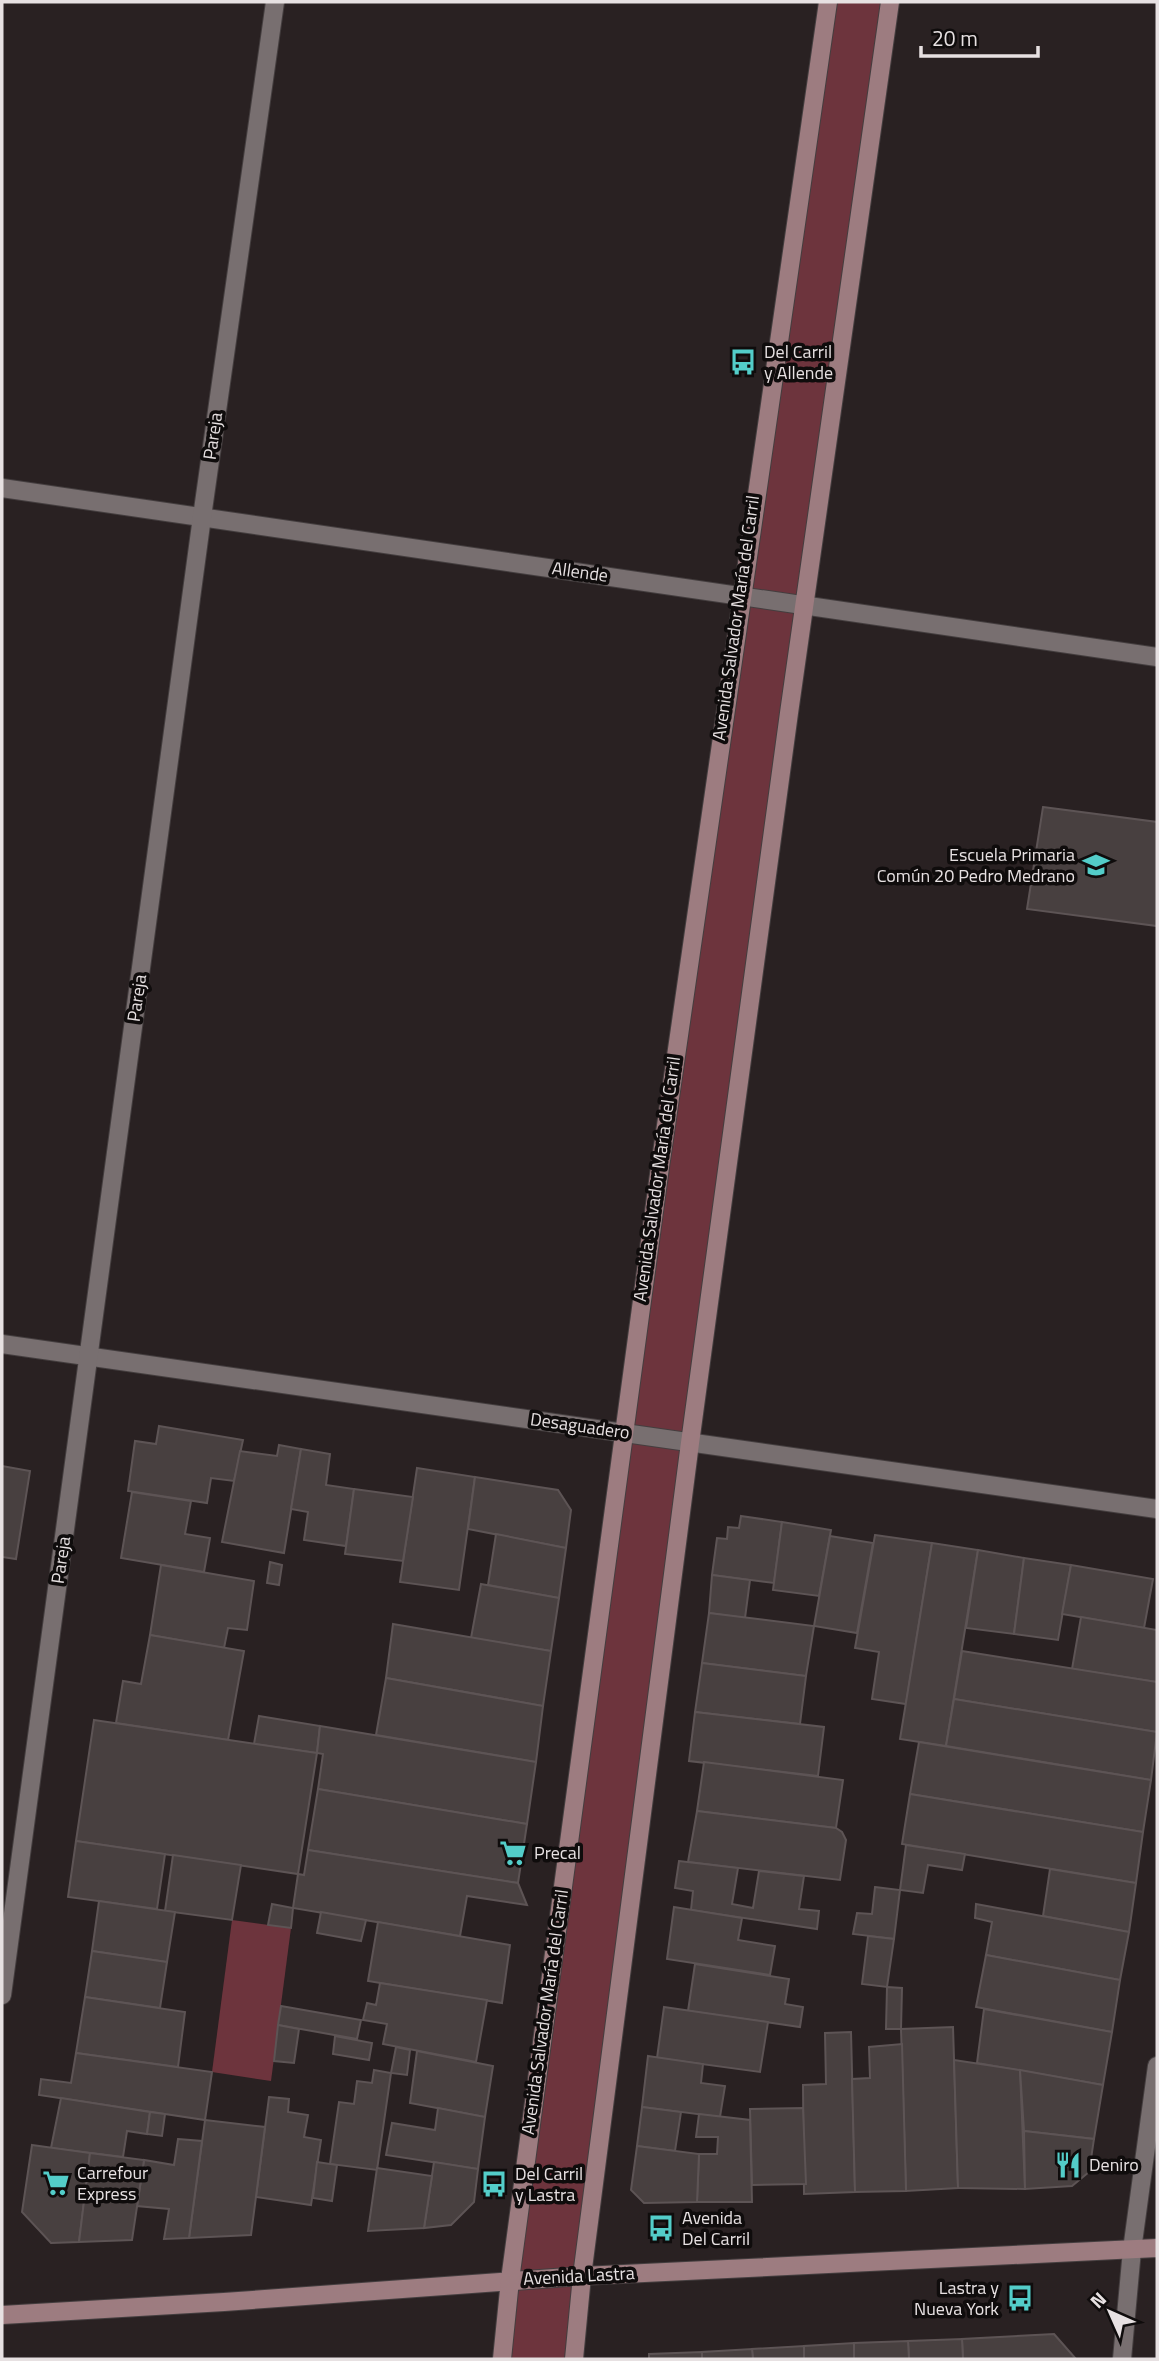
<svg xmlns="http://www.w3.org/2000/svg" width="1159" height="2361" font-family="'Titillium Web',sans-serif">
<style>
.green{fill:#6d343d}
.building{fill:#484040;stroke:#5d5455;stroke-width:2}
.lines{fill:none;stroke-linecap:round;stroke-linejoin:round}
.street-casing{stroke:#443e3f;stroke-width:20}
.secondary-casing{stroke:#443e3f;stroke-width:20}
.street{stroke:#786f70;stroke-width:18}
.secondary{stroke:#9d7c80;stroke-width:18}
.labels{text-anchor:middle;stroke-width:7;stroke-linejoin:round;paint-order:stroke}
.poi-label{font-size:18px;fill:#e7e1e2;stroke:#0f0c0c;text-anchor:start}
.street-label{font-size:18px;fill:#e7e1e2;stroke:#0f0c0c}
</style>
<rect width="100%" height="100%" fill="#292122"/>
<g class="green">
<path d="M828 2H890L574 2359H502Z"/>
<path d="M232 1920 291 1928 271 2081 212 2072Z"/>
</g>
<g class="building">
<path d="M1043 807 1157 822V926L1027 909Z"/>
<path d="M159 1426 243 1440 234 1481 211 1478 207 1503 128 1491 135 1441 156 1444Z"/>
<path d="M279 1445 301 1449 284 1553 222 1542 240 1451 277 1456Z"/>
<path d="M301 1449 330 1454 326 1485 354 1489 346 1546 304 1540 308 1512 291 1509Z"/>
<path d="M2 1466 30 1471 16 1559 2 1557Z"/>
<path d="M417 1468 475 1477 459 1590 400 1582Z"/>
<path d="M475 1477 558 1490 571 1510 566 1548 468 1529Z"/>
<path d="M354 1489 413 1497 403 1561 345 1554Z"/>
<path d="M132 1492 191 1501 185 1534 210 1538 204 1572 121 1558Z"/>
<path d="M741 1516 782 1522 774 1583 712 1575 717 1538 727 1539 728 1527 739 1528Z"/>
<path d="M782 1522 831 1530 819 1596 773 1590Z"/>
<path d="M496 1534 566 1548 559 1598 488 1585Z"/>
<path d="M875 1535 932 1543 906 1704 872 1699 879 1652 855 1648Z"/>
<path d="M830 1536 873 1543 857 1633 814 1626Z"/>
<path d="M932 1543 978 1550 946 1746 900 1739Z"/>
<path d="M978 1550 1024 1558 1014 1634 966 1628Z"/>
<path d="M1024 1558 1071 1565 1058 1640 1014 1634Z"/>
<path d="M270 1562 282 1565 279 1585 267 1583Z"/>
<path d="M161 1565 254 1581 247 1630 228 1628 224 1648 150 1635Z"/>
<path d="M1071 1565 1153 1579 1144 1628 1062 1614Z"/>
<path d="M712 1575 750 1580 745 1618 709 1613Z"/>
<path d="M481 1584 559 1598 551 1651 471 1638Z"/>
<path d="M709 1613 814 1626 806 1676 702 1663Z"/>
<path d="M1081 1617 1157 1630V1682L1072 1669Z"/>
<path d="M393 1624 551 1651 543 1706 386 1678Z"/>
<path d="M150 1635 244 1651 228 1740 116 1723 123 1681 141 1684Z"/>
<path d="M962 1651 1157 1682V1732L954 1699Z"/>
<path d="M702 1663 806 1676 800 1724 695 1712Z"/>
<path d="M386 1678 543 1706 536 1762 376 1735Z"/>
<path d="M954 1699 1157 1732 1151 1780 946 1746Z"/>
<path d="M695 1712 824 1727 818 1776 689 1761Z"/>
<path d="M259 1716 320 1726 317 1753 254 1744Z"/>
<path d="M94 1720 317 1753 298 1874 76 1841Z"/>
<path d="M320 1726 536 1762 527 1824 318 1789 323 1754 317 1753Z"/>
<path d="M919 1742 1151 1780 1143 1832 910 1794Z"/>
<path d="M704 1762 843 1780 836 1828 697 1811Z"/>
<path d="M318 1789 527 1824 518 1883 308 1850Z"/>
<path d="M910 1794 1143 1832 1136 1883 902 1844Z"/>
<path d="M697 1811 836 1828 842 1832 846 1840 840 1880 688 1862Z"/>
<path d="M76 1841 165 1854 157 1909 68 1897Z"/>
<path d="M906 1845 965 1854 962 1870 928 1865 923 1893 900 1890Z"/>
<path d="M308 1850 518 1883 527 1905 467 1896 460 1936 293 1908 298 1874 304 1875Z"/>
<path d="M173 1855 241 1865 232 1920 165 1911Z"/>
<path d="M679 1861 738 1868 732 1904 753 1908 759 1871 804 1876 799 1909 819 1911 817 1929 691 1910 693 1891 675 1888Z"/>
<path d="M1050 1869 1136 1883 1129 1932 1043 1916Z"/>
<path d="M875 1887 900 1890 894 1939 853 1934 857 1913 872 1914Z"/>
<path d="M99 1901 175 1912 167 1962 92 1951Z"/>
<path d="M272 1904 293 1908 291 1928 268 1925Z"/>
<path d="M976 1904 1129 1932 1120 1980 986 1955 992 1922 975 1918Z"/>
<path d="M674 1907 742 1918 738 1940 775 1946 770 1975 667 1959Z"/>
<path d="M321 1912 366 1920 361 1941 317 1933Z"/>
<path d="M378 1922 510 1945 502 2003 368 1981Z"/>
<path d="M868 1936 894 1939 887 1987 862 1984Z"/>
<path d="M92 1951 167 1962 160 2008 85 1997Z"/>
<path d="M986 1955 1120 1980 1112 2032 976 2007Z"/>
<path d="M695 1964 789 1979 785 2004 803 2007 800 2027 688 2011Z"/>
<path d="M380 1983 487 2000 476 2062 383 2044 387 2024 363 2020 367 2003 376 2005Z"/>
<path d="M887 1987 902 1988 901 2029H886Z"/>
<path d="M85 1997 185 2012 178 2067 76 2053Z"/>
<path d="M281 2006 361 2020 357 2039 278 2025Z"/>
<path d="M664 2007 768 2022 760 2072 657 2058Z"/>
<path d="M984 2009 1112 2032 1103 2085 977 2063Z"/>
<path d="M278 2025 299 2029 294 2063 274 2061Z"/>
<path d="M953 2027 958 2188 906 2191 901 2029Z"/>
<path d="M851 2032 855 2192 804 2194 803 2085 826 2084 825 2033Z"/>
<path d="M335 2036 372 2043 369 2060 333 2054Z"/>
<path d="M902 2044 906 2191 855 2192 852 2079 870 2078 869 2047Z"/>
<path d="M396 2047 410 2050 407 2075 391 2073Z"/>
<path d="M417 2051 493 2066 485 2117 410 2103Z"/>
<path d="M76 2053 212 2072 205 2120 39 2095 41 2079 71 2083Z"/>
<path d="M648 2056 703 2064 701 2083 725 2086 720 2117 642 2107Z"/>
<path d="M954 2060 1020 2070 1025 2189 958 2188Z"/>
<path d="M374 2070 391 2073 377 2170 330 2164 339 2102 354 2104 357 2081 372 2083Z"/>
<path d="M1020 2070 1103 2085 1094 2139 1024 2131Z"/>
<path d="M269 2097 289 2099 288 2112 308 2115 304 2137 321 2140 311 2205 256 2197Z"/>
<path d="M61 2098 150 2112 147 2134 127 2131 123 2157 51 2148Z"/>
<path d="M642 2107 681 2112 675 2151 637 2146Z"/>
<path d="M438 2108 485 2117 478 2169 386 2155 392 2123 435 2130Z"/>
<path d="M803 2108 806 2184 752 2185 750 2109Z"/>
<path d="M150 2112 165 2114 162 2136 147 2134Z"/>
<path d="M699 2114 750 2120 752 2202H697L699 2154H717L718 2137H696Z"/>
<path d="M205 2120 265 2127 251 2235 189 2238Z"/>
<path d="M1024 2131 1094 2139 1089 2172 1072 2186 1025 2189Z"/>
<path d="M178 2139 202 2141 189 2238 164 2239 169 2209 137 2206 144 2160 174 2165Z"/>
<path d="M32 2145 90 2153 79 2242 51 2243 22 2212Z"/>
<path d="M637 2146 699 2154 697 2202 644 2203 631 2190Z"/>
<path d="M90 2153 144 2160 132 2240 79 2242Z"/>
<path d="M317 2162 337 2165 332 2201 313 2198Z"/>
<path d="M434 2162 478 2169 474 2202 451 2225 424 2228Z"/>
<path d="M377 2168 432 2176 424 2228 368 2231Z"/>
<path d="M1054 2334 1076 2359H963L962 2339Z"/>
<path d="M962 2339 963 2359H909L908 2341Z"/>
<path d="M908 2341 909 2359H854V2343Z"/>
<path d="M854 2343V2359H804V2346Z"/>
<path d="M804 2346V2359H753L752 2349Z"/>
<path d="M752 2349 753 2359H702V2352Z"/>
<path d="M702 2352V2359H649V2354Z"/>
</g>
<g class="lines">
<g class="street-casing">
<g id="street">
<path d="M2 488 1157 657"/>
<path d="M2 1344 1157 1509"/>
<path d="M2 1995 202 517 275 2"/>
<path d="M1122 2359 1132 2250 1157 2066"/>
</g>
</g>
<g class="secondary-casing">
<g id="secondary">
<path d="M2 2315 224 2302 582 2276 1157 2248"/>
<path d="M502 2359 510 2280C609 1520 715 760 828 2"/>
<path d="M574 2359 582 2276 690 1443 789 713 890 2"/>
</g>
</g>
<use href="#street" class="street"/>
<use href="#secondary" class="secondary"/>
</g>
<defs>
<g id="bus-bare" transform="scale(2.1)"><path d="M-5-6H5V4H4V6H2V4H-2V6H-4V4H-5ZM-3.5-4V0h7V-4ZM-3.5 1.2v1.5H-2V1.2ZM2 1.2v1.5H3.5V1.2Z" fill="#53cdc9" stroke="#0f0c0c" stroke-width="2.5" paint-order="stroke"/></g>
<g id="school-bare" transform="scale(2.1)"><path d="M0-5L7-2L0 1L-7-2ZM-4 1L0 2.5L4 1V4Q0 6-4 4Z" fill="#53cdc9" stroke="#0f0c0c" stroke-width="2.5" paint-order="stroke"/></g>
<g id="supermarket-bare" transform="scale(2.1)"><path d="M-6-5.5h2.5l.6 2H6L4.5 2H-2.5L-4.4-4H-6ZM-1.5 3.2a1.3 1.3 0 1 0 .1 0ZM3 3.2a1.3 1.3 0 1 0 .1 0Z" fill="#53cdc9" stroke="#0f0c0c" stroke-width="2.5" paint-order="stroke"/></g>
<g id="restaurant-bare" transform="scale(2.1)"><path d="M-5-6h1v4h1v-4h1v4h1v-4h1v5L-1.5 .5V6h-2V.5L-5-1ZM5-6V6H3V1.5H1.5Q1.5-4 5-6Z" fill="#53cdc9" stroke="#0f0c0c" stroke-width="2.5" paint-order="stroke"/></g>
</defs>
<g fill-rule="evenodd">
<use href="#bus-bare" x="743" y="362"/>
<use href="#school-bare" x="1096" y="865"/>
<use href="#supermarket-bare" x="513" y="1853"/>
<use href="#restaurant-bare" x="1068" y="2165"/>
<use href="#supermarket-bare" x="56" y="2183"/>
<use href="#bus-bare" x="494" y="2184"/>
<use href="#bus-bare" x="661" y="2228"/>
<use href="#bus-bare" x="1020" y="2298"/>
</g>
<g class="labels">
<g class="poi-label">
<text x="764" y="358">Del Carril<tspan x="764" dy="21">y Allende</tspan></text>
<text x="1075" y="861" text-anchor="end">Escuela Primaria<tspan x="1075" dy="21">Común 20 Pedro Medrano</tspan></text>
<text x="534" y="1859">Precal</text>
<text x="1089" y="2171">Deniro</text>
<text x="77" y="2179">Carrefour<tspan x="77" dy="21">Express</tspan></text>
<text x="515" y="2180">Del Carril<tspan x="515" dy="21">y Lastra</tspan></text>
<text x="682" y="2224">Avenida<tspan x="682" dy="21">Del Carril</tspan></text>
<text x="999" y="2294" text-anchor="end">Lastra y<tspan x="999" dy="21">Nueva York</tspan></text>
</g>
<g class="street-label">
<text transform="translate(213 436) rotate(-82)" y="6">Pareja</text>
<text transform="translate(580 572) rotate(8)" y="6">Allende</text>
<text transform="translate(736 618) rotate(-82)" y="6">Avenida Salvador María del Carril</text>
<text transform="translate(137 998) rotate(-82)" y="6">Pareja</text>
<text transform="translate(657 1179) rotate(-82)" y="6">Avenida Salvador María del Carril</text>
<text transform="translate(580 1426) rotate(8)" y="6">Desaguadero</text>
<text transform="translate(61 1560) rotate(-82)" y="6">Pareja</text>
<text transform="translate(545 2012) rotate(-82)" y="6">Avenida Salvador María del Carril</text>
<text transform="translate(579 2276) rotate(-3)" y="6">Avenida Lastra</text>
</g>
</g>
<rect width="1159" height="2361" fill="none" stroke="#e7e1e2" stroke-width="7"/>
<g transform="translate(1110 2312) rotate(315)" stroke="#0f0c0c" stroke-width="5" paint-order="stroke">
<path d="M0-5L12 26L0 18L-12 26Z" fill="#e7e1e2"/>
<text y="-10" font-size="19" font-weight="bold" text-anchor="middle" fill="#e7e1e2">N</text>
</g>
<path d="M921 46v10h117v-10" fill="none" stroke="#e7e1e2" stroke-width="3.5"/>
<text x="932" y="46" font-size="21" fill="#e7e1e2" stroke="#0f0c0c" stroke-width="5" paint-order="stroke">20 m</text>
</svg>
